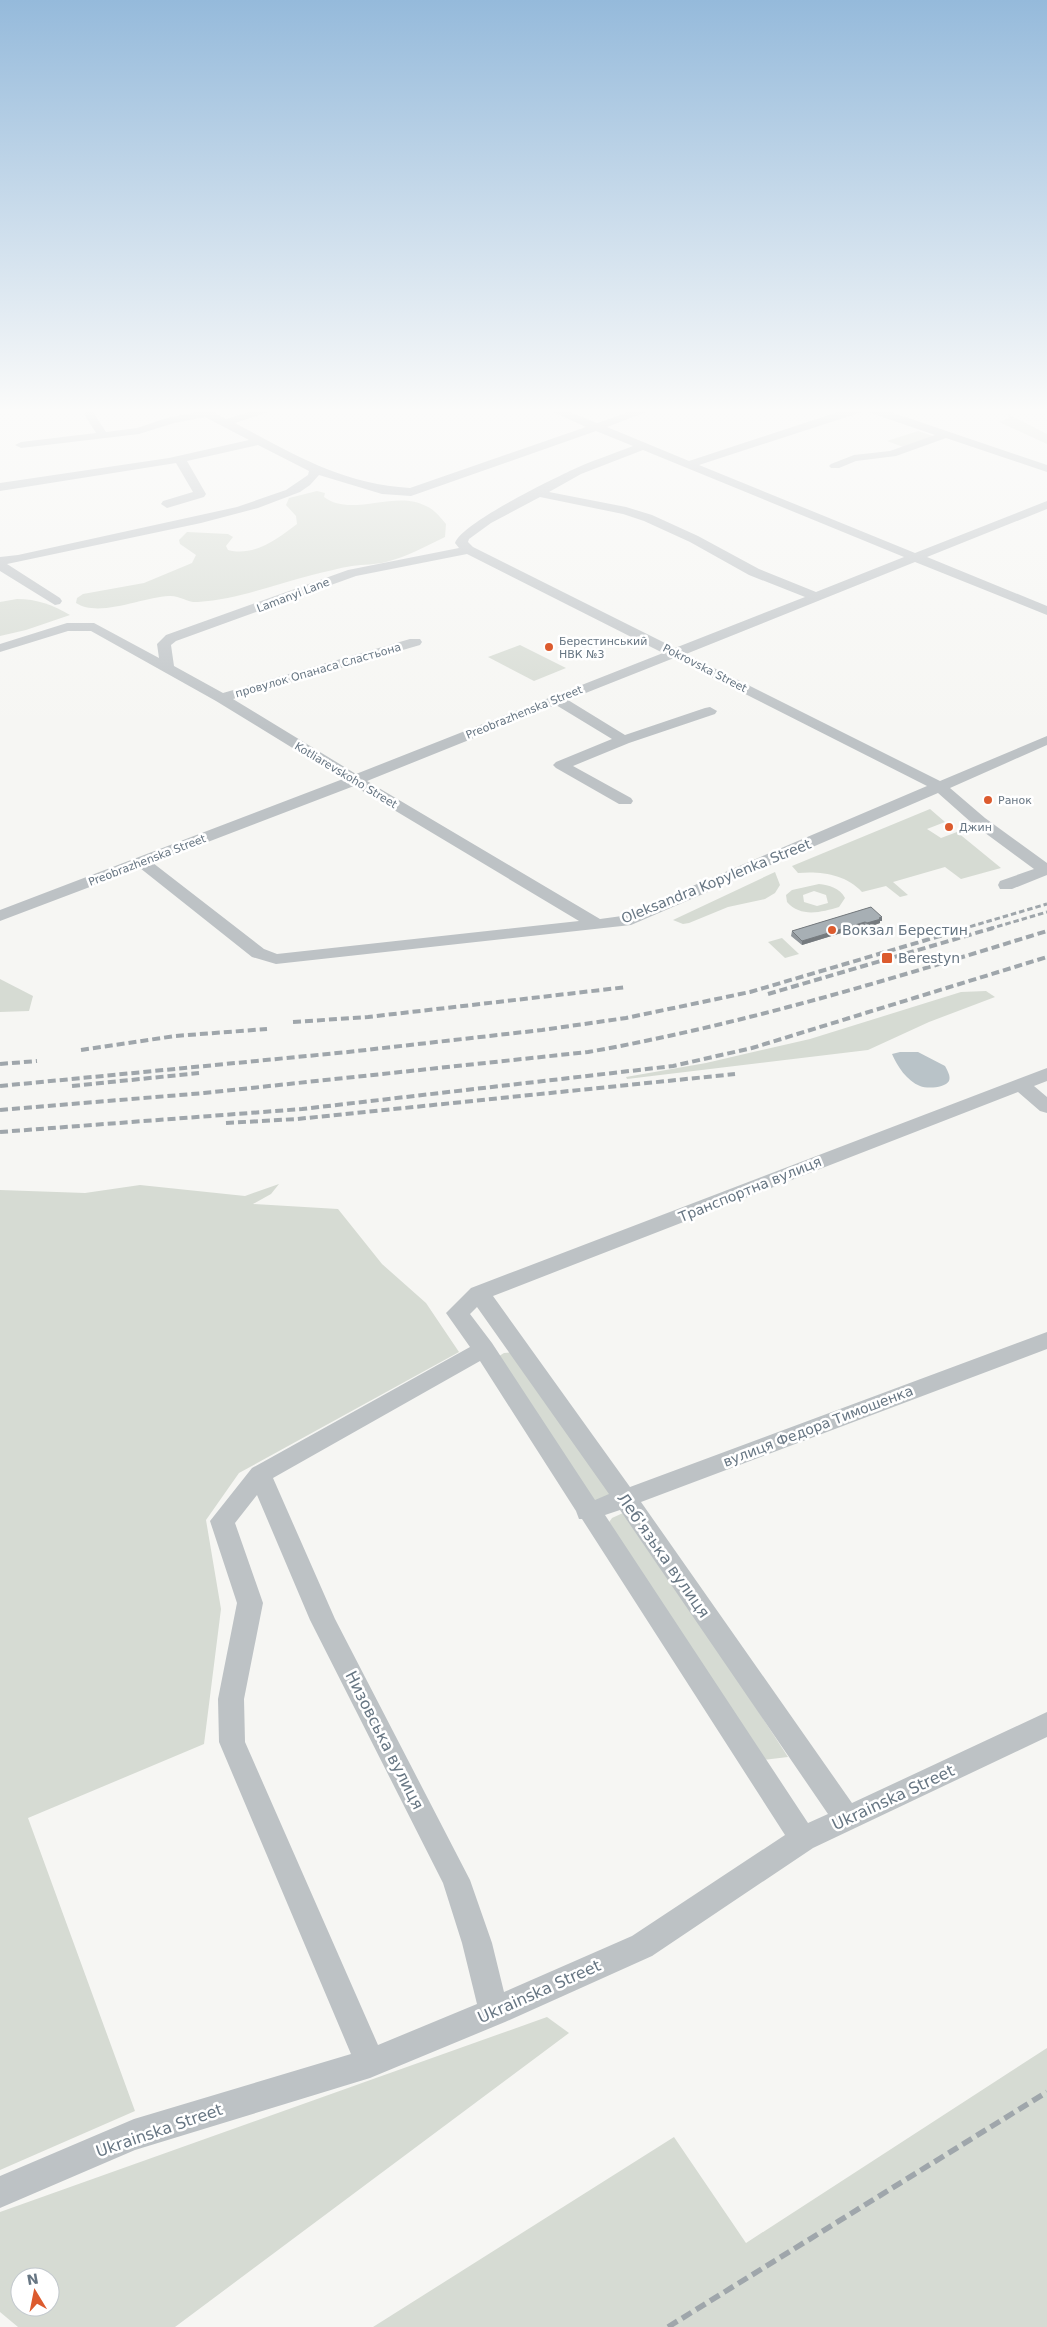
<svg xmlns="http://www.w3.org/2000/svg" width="1047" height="2327" font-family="'DejaVu Sans',sans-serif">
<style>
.green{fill:#d6dbd3;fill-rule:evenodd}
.water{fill:#b9c3c8}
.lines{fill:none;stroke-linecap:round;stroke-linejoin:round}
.minor{fill:#bdc2c5;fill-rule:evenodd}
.rail-far2{stroke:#9fa6ab;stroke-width:3;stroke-dasharray:5.5 3;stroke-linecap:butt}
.rail-far1{stroke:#9fa6ab;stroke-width:4;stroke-dasharray:8 4;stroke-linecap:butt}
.rail{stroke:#9fa6ab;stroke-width:5.5;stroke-dasharray:11 5.5;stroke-linecap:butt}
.wall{fill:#90969b}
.shaded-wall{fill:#757a7e}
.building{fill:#a7afb4;stroke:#757a7e}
.poi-dot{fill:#dc5b2e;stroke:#fff;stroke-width:2}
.labels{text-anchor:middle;stroke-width:5;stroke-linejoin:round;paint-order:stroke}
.far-street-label{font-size:11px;fill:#677683;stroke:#fff}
.far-poi-label{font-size:11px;fill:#677683;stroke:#fff;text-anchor:start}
.street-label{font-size:14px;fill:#677683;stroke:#fff}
.poi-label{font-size:14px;fill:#677683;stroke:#fff;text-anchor:start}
.near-street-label{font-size:16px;fill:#677683;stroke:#fff}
</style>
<rect width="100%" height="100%" fill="#f6f6f3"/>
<g class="green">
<path d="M1008 414 1047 434V444L999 422 1009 418Z"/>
<path d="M918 431 936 437 906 448 887 441Z"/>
<path d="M317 491 325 493 324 497C351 518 396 489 426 506 435 510 440 517 446 524L445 537C426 546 407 557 386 562 375 565 364 564 352 566 339 568 325 572 312 575 273 585 238 599 198 602 188 603 179 595 169 596 143 597 99 618 76 603L77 598 83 594 144 583 192 563 196 555 180 544 179 540 187 532 228 534 233 537 226 546 228 550C254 557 277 539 297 524L296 516 286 505 289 498Z"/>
<path d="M17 599C37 599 53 605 70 615L26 630 0 636V602Z"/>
<path d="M520 645 566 668 534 681 488 657Z"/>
<path d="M930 809 945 822 927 829 941 838 957 832 1001 868 961 879 945 867 893 882 908 895 900 897 886 886 862 892C846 874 820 871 798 873L792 866Z"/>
<path d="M775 872 780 885 775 893 765 899 728 907 689 923 683 924 673 920Z"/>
<path d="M819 884C829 885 840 888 845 898L839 907C822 912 801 918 787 902L786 895 792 890ZM814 891 826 895 828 903 817 906 804 902 803 895Z"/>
<path d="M782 938 799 954 785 958 768 942Z"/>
<path d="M0 979 33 996 29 1011 0 1012Z"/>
<path d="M986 991 995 997 929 1022 868 1050 627 1079 626 1077 706 1063 810 1039 961 992Z"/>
<path d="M279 1184 271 1194 253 1204 338 1209 382 1264 426 1303 459 1352 239 1473 206 1520 221 1609 204 1744 28 1818 135 2111 0 2170V1190L85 1193 140 1185 245 1196Z"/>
<path d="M514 1352 612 1497 593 1503 496 1358 504 1353Z"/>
<path d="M623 1513 646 1538 788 1757 763 1760 607 1525 612 1518Z"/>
<path d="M547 2017 569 2033 175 2327H18L0 2312V2212ZM20 2277H50V2307H20Z"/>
<path d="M1047 2048V2327H373L674 2137 746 2243Z"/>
</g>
<path class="water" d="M900 1052H918L945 1066C947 1070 951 1076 949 1081 945 1088 927 1089 920 1086 907 1081 897 1066 892 1054Z"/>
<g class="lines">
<g class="minor">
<path d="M147 407H162L155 411H147Z"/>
<path d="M190 407H204L226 419 266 407H284L235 423C293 454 342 484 410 488L586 427 542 407H557L597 423 643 407H659L607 427 689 461 853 407H876L1047 465V472L946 438 896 456 856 461 839 468H831L829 466 831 464 854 455 890 451 935 435 865 411 699 465 915 553 1047 501V509L927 557 1047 606V615L915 562 686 654 940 781 1047 736V745L950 788 985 818 1047 863V875L1012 889H1000L998 885 1000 881 1034 869 973 824 938 793 631 925 276 964 252 957 140 868 0 921V910L343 779 216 701 91 631H68L0 652V644L67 623H94L159 658 157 644 166 635 348 570 459 548 455 543C462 523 549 481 572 470 591 461 613 454 633 446L596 431 411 496 382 494 319 475 310 485 300 492 258 508 201 523 7 564 60 598 62 601 60 604 55 605 0 571V557L18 555 237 507 286 490 308 475 309 471 258 445 187 461 206 494 204 497 167 508 161 504 163 501 193 492 176 463 0 491V483L169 458 249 440 205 417 174 423 139 434 21 448 15 445 21 442 96 433 84 414 89 411 93 412 106 432 137 428 167 418 196 412ZM643 450 904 557 816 592 759 569 698 536 652 515 626 507 549 492 581 474ZM540 497 623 514 644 521 690 542 749 575 805 597 675 648 473 547 468 542 469 539 491 523ZM467 554 663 653 356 774 233 699 420 645 422 642 420 639H410L223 693 174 666 171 645 176 641 356 576ZM674 658 927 786 622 916 600 919 367 781 556 705 612 739 556 762 553 765 556 768 619 804H631L633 801 631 798 573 766 629 743 715 714 717 711 710 707 705 708 625 735 568 700ZM354 786 579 921 277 954 264 949 153 863Z"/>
<path d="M1047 1068V1081L1034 1086 1047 1097V1113L1040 1111 1018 1092 493 1296 630 1487 1047 1332V1349L641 1502 852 1803 1047 1712V1737L813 1848 652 1956 505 2022 370 2078 135 2150 0 2208V2176L134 2119 351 2054 219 1742 218 1699 237 1603 210 1521 252 1468 470 1347 446 1313 471 1288ZM477 1307 609 1494 595 1500 492 1343 470 1314ZM480 1361 576 1511 579 1519H582L785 1835 632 1936 504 1992 492 1943 470 1880 335 1619 273 1478ZM257 1495 310 1620 443 1883 462 1943 477 2004 378 2045 245 1742 244 1699 263 1603 235 1523ZM620 1510 828 1814 808 1823 605 1515Z"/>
</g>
<g class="rail-far2">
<path d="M962 929 1047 904"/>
<path d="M989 929 1047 912"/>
</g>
<g class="rail-far1">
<path d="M768 994 993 928"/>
<path d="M293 1022 368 1017 627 987"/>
<path d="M81 1050 175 1036 267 1029"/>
<path d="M0 1064 37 1061"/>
<path d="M0 1086 348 1052 542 1030 626 1018 750 992 967 928"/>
<path d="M72 1086 199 1073"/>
<path d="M0 1110 204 1093 588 1052C745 1024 895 978 1047 931"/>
<path d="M226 1123 297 1119 735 1074"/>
<path d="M0 1132 302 1109 673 1066 752 1048 1047 957"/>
</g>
<path class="rail" d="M668 2327 1047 2092"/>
</g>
<path class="wall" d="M871 907 882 921H880V923L866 928 864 926 802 945 791 936 792 931Z"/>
<g class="shaded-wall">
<path d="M882 917V921H880V923L866 928 867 923Z"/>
<path d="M865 922 864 926 802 945V941Z"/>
</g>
<path class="building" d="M871 907 882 917 879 918 881 919 867 923 865 922 802 941 792 931Z"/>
<linearGradient id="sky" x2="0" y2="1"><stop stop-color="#95badb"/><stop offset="0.56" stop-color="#fbfbfa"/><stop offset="1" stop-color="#fbfbfa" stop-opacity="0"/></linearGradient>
<rect width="1047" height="733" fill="url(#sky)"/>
<g class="poi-dot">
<circle cx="549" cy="647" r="5"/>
<circle cx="988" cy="800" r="5"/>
<circle cx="949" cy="827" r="5"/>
<circle cx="832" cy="930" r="5"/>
<rect x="881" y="952" width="12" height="12" rx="2.5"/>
</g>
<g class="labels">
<g class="far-street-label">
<text transform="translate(293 595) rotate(-21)" y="4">Lamanyi Lane</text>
<text transform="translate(705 668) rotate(27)" y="4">Pokrovska Street</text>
<text transform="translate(318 670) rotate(-16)" y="4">провулок Опанаса Сластьона</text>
<text transform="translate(524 712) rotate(-22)" y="4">Preobrazhenska Street</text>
<text transform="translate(346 775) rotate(31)" y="4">Kotliarevskoho Street</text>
<text transform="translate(147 860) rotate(-21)" y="4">Preobrazhenska Street</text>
</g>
<g class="far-poi-label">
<text x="559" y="645">Берестинський<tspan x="559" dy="13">НВК №3</tspan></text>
<text x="998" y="804">Ранок</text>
<text x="959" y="831">Джин</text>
</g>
<g class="street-label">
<text transform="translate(716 881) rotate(-22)" y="5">Oleksandra Kopylenka Street</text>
<text transform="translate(750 1189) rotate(-22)" y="5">Транспортна вулиця</text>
<text transform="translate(818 1426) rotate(-21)" y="5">вулиця Федора Тимошенка</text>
</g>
<g class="poi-label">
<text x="842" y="935">Вокзал Берестин</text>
<text x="898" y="963">Berestyn</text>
</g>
<g class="near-street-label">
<text transform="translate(664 1555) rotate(55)" y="6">Леб'язька вулиця</text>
<text transform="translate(385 1740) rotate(63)" y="6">Низовська вулиця</text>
<text transform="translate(893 1797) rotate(-25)" y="6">Ukrainska Street</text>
<text transform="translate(539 1991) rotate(-24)" y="6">Ukrainska Street</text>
<text transform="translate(159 2130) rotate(-19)" y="6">Ukrainska Street</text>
</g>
</g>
<g transform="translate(35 2292) rotate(350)"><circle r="24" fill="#ffffff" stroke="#c2c8cd"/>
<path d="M0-4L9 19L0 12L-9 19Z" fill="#dc5b2e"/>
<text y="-8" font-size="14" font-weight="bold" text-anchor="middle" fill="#677683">N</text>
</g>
</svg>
